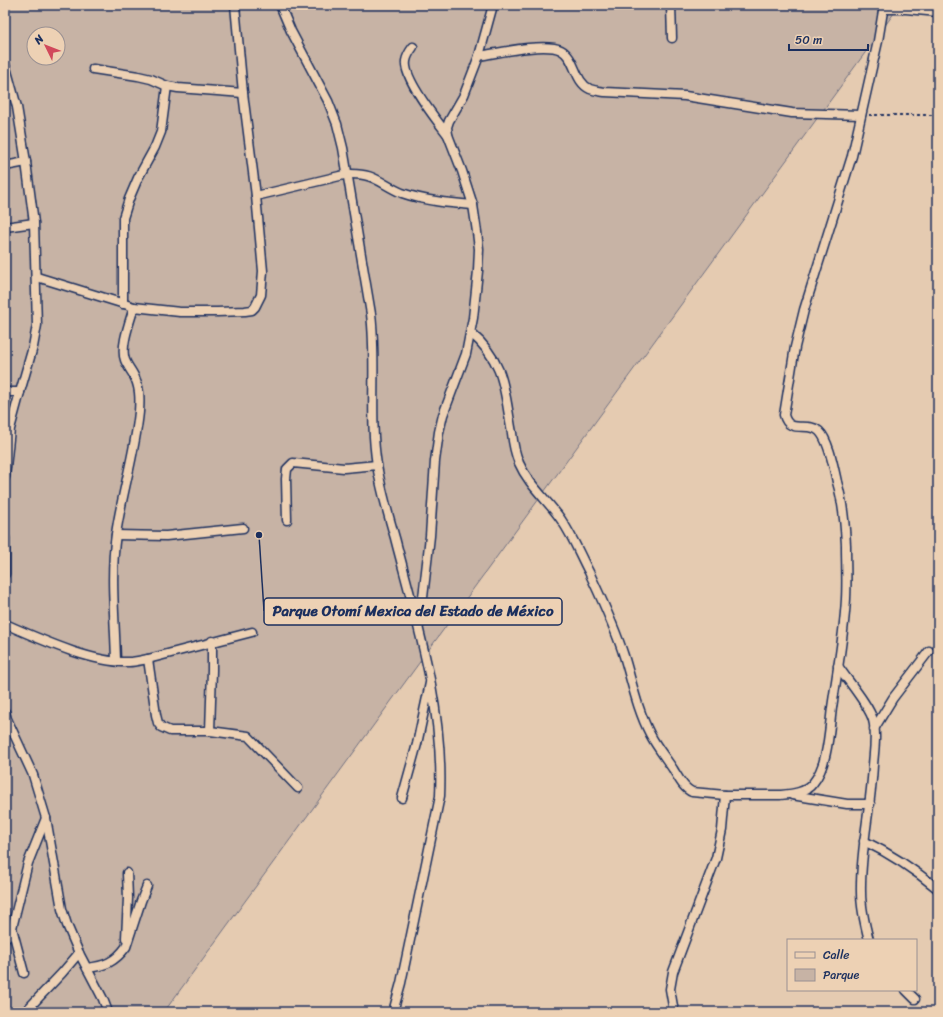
<svg xmlns="http://www.w3.org/2000/svg" width="943" height="1017" font-family="Sriracha,sans-serif">
<style>
.green{fill:#c7b3a5;stroke:#717182;fill-rule:evenodd}
.lines{fill:none;stroke-linecap:round;stroke-linejoin:round}
.minor-casing{stroke:#1b2f5e;stroke-width:11}
.path{stroke:#1b2f5e;stroke-width:2;stroke-dasharray:3 3;stroke-linecap:butt}
.minor{stroke:#edd1b4;stroke-width:8}
.leader{fill:none;stroke:#1b2f5e;stroke-width:1.5}
.callout-dot{fill:#1b2f5e;stroke:#edd1b4;stroke-width:1.5}
.callout{fill:#edd1b4;stroke:#1b2f5e;stroke-width:1.5}
.callout-label{font-size:15px;text-anchor:middle;font-weight:bold;fill:#1b2f5e}
</style>
<rect width="100%" height="100%" fill="#e5cbb1"/>
<filter id="ink" filterUnits="userSpaceOnUse"><feTurbulence type="fractalNoise" baseFrequency=".025" numOctaves="2"/><feDisplacementMap in="SourceGraphic" scale="8" xChannelSelector="R" yChannelSelector="G"/><feConvolveMatrix kernelMatrix="1 2 1 2 8 2 1 2 1" color-interpolation-filters="sRGB"/></filter>
<g filter="url(#ink)">
<path class="green" d="M5 5H900L164 1012H5ZM34 34H58V58H34Z"/>
<g class="lines">
<g class="minor-casing">
<g id="minor">
<path d="M280 5 291 31 328 101 337 124 343 148 371 314C377 364 369 415 377 465 381 490 388 514 395 538 417 623 444 707 440 796L401 983 393 1012"/>
<path d="M671 5 672 38"/>
<path d="M884 9H906L938 12"/>
<path d="M413 47C410 51 407 55 406 61 403 78 437 121 448 135"/>
<path d="M479 56C497 53 545 42 561 50 576 58 574 82 590 89 595 91 600 91 605 92L685 96 792 113 861 115"/>
<path d="M5 64 17 107 26 162 34 223 37 325 33 347 20 392 10 429 5 477"/>
<path d="M93 69 138 76 151 79 167 86 178 88 243 93"/>
<path d="M5 166 26 162"/>
<path d="M256 196 348 174C375 173 379 183 402 193 425 201 449 203 473 205"/>
<path d="M5 227 34 223"/>
<path d="M37 277 134 307 180 312H217L245 311 252 310 255 307 261 295 263 271 256 196 243 93 235 5"/>
<path d="M123 304V218L129 199 138 178 155 147 161 132 167 86"/>
<path d="M471 333C506 363 504 391 512 433 513 443 515 453 519 463 529 486 549 501 562 521 573 537 580 555 589 572 602 600 615 627 624 656 632 682 637 709 650 734 656 746 665 757 673 769 678 777 683 788 692 792L725 795H780C791 794 806 793 813 783 828 765 829 731 832 708 837 672 844 636 846 599 847 581 846 563 846 545 845 524 843 502 837 482 834 469 829 440 819 431 808 421 789 435 784 415L795 347 804 310 852 156 878 41 884 5"/>
<path d="M5 392H20"/>
<path d="M287 520 286 479 287 469 293 463 344 468 377 465"/>
<path d="M116 535 166 536 243 528"/>
<path d="M5 538V574"/>
<path d="M5 624C40 639 91 663 129 662 135 662 142 660 148 659L252 632"/>
<path d="M420 624 430 536 435 461 439 432 443 415 466 354 473 318 478 271 479 249 477 232 473 205 462 171 448 135 447 127 449 121 464 95 479 56 493 5"/>
<path d="M148 659 156 715 158 723 161 727 170 731H210L248 736 298 788"/>
<path d="M116 661C115 619 110 575 116 534 122 493 135 453 139 412 140 398 140 386 133 374 130 369 127 365 125 360 120 347 130 321 134 307"/>
<path d="M838 666C847 680 869 705 873 720 877 734 874 751 873 765 871 808 860 850 861 892 861 908 865 925 869 940"/>
<path d="M5 712 7 719 33 775 46 818 62 909 67 925 79 953 103 999 108 1012"/>
<path d="M874 729 893 698 929 651"/>
<path d="M210 731 212 670V641"/>
<path d="M792 795 847 804H870"/>
<path d="M402 798 417 744 430 683"/>
<path d="M864 841C891 854 915 870 938 889"/>
<path d="M12 928 24 973"/>
<path d="M126 938 128 898 127 873"/>
<path d="M5 939 12 928 28 863 46 818"/>
<path d="M87 968C105 966 115 962 126 947L141 901 147 886"/>
<path d="M906 990 915 999"/>
<path d="M25 1012 62 973 79 953"/>
<path d="M674 1012 670 989 673 972 716 858 722 830 725 795"/>
</g>
</g>
<path class="path" d="M869 115H938"/>
<use href="#minor" class="minor"/>
</g>
</g>
<path class="leader" d="M259 535L264 611"/>
<circle class="callout-dot" cx="259" cy="535" r="4"/>
<rect class="callout" x="264" y="598" width="298" height="27" rx="4"/>
<g class="callout-label">
<text x="413" y="616">Parque Otomí Mexica del Estado de México</text>
</g>
<rect width="943" height="1017" fill="none" stroke="#edd1b4" stroke-width="20"/>
<rect x="10" y="10" width="923" height="997" fill="none" stroke="#1b2f5e" stroke-width="1.5" filter="url(#ink)"/>
<rect x="787" y="939" width="130" height="52" fill="#edd1b4" stroke="#999092"/>
<rect x="795" y="952" width="20" height="6" fill="#edd1b4" stroke="#999092"/>
<text x="823" y="959" font-size="12" fill="#1b2f5e">Calle</text>
<rect x="795" y="969" width="20" height="12" fill="#c7b3a5" stroke="#999092"/>
<text x="823" y="979" font-size="12" fill="#1b2f5e">Parque</text>
<g transform="translate(46 46) rotate(313)"><circle r="19" fill="#edd1b4" stroke="#999092"/>
<path d="M0-3L7 15L0 10L-7 15Z" fill="#d1495b"/>
<text y="-6" font-size="11" font-weight="bold" text-anchor="middle" fill="#1b2f5e">N</text>
</g>
<path d="M789 44v6h79v-6" fill="none" stroke="#1b2f5e" stroke-width="2"/>
<text x="795" y="44" font-size="12" fill="#1b2f5e" stroke="#edd1b4" stroke-width="3" paint-order="stroke">50 m</text>
</svg>
